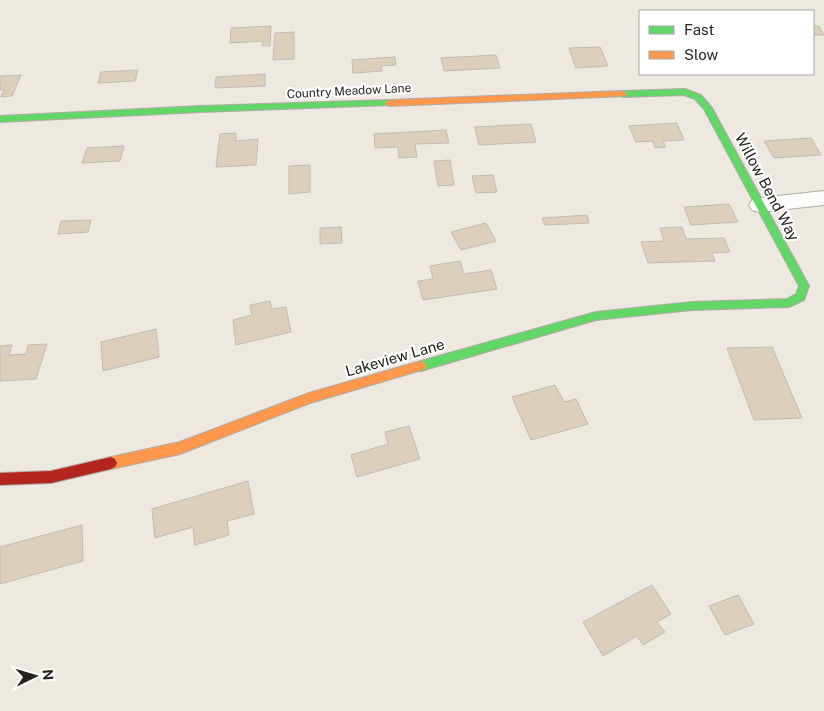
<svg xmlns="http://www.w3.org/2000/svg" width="824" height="711" font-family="'Public Sans',sans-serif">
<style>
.building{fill:#dcd0bc;stroke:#c0bcb6}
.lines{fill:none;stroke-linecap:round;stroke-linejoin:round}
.street-casing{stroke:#b0aca5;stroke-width:2}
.fast-casing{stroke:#b0aca5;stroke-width:2}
.slow-casing{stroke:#b0aca5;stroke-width:2}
.jam-casing{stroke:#b0aca5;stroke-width:2}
.street{fill:#fcfcfa;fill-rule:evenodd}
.fast{fill:#63d668;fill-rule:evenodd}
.slow{fill:#ff974d;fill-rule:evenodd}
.jam{fill:#b3261e;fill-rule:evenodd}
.labels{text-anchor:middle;stroke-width:4.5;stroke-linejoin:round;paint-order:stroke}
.far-street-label{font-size:12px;fill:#26231d;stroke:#fff}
.street-label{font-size:15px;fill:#26231d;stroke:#fff}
</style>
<rect width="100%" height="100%" fill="#ede8e0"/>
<g class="building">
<path d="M271 26 270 46H262L263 41 230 43 231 28Z"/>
<path d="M813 26H819L824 35H813Z"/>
<path d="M294 32V59L273 60 275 33Z"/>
<path d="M600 47 608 66 576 68 569 48Z"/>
<path d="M496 55 500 68 444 71 441 58Z"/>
<path d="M395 57 396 65 381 66 382 71 353 73 352 60Z"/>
<path d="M138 70 135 81 98 83 101 72Z"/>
<path d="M265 74V86L215 88 216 77Z"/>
<path d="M21 75 12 96 1 97 4 90H0V76Z"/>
<path d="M677 123 684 140 663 141 666 147 655 148 653 141 636 142 629 126Z"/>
<path d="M531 124 536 142 479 145 475 127Z"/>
<path d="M446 130 449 143 415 144 417 157 399 158 398 147 375 148 374 134Z"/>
<path d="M236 133V141L258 139 256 165 216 167 220 134Z"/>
<path d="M811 138 821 155 774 158 764 141Z"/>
<path d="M124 146 120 161 82 163 87 148Z"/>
<path d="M450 160 454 185 438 186 434 161Z"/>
<path d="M310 165V192L289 194V166Z"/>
<path d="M493 175 497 192 476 193 472 176Z"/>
<path d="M729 204 738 222 691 225 684 207Z"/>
<path d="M587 215 589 223 545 225 542 218Z"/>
<path d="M91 220 88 232 58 234 61 221Z"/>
<path d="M486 223 496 241 461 250 451 232Z"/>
<path d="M341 227 342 243 320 244V228Z"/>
<path d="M682 227 686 239 724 238 730 252 712 253 715 261 648 263 641 242 664 241 660 228Z"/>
<path d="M460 261 464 274 491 270 497 289 423 300 418 281 433 279 430 266Z"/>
<path d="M270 301 272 309 286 307 291 332 236 345 233 320 252 315 250 305Z"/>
<path d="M156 329 159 357 103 371 101 342Z"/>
<path d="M47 344 36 379 0 381V346L12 345 9 355 26 354 28 345Z"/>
<path d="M772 347 802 418 754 420 727 348Z"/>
<path d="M555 385 564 402 576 399 588 424 531 440 512 397Z"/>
<path d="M409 426 420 459 357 477 351 455 388 444 385 432Z"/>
<path d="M248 481 254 514 227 521 229 535 195 545 193 527 155 538 152 509Z"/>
<path d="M82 525 83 561 0 584V547Z"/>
<path d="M652 585 671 614 657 622 665 632 643 645 637 636 603 656 583 622Z"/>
<path d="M738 595 754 624 725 635 709 606Z"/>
</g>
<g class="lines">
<g class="street-casing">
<path id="street" d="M824 191V205L759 212 752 210 749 205 752 200 759 198Z"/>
</g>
<g class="fast-casing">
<g id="fast">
<path d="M685 89 701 95 712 108 809 286 804 300 789 307 692 310 596 320 421 371 417 369 415 366 417 363 421 361 596 312 692 302 787 299 796 294 799 286 704 109 695 99 684 95 623 97 619 94 623 91Z"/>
<path d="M389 100 393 103 392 105 201 112 0 122V116L201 106Z"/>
</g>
</g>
<g class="slow-casing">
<g id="slow">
<path d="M623 91 627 94 626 96 389 106 385 103 389 100Z"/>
<path d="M421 361 425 363 427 366 425 369 310 403 180 454 111 469 107 467 105 463 107 459 111 457 180 442 309 393Z"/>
</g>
</g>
<g class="jam-casing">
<path id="jam" d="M111 457 115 459 117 463 115 467 111 469 51 483 0 485V473L51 471Z"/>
</g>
<use href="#street" class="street"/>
<use href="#fast" class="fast"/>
<use href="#slow" class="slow"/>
<use href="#jam" class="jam"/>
</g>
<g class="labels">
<g class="far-street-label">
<text transform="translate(349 91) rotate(-3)" y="4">Country Meadow Lane</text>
</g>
<g class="street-label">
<text transform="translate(767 187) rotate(62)" y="5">Willow Bend Way</text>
<text transform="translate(395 358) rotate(-16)" y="5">Lakeview Lane</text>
</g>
</g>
<rect x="639" y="10" width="175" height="65" fill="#ffffff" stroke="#a8a7a5"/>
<rect x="649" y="26" width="25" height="8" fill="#63d668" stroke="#a8a7a5"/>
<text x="684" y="35" font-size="15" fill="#26231d">Fast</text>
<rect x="649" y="51" width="25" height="8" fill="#ff974d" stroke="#a8a7a5"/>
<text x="684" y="60" font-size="15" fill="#26231d">Slow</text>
<g transform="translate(35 676) rotate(85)" stroke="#ffffff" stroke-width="4" paint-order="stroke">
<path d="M0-4L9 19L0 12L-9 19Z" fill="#26231d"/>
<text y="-8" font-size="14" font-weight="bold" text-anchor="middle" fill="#26231d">N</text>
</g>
</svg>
